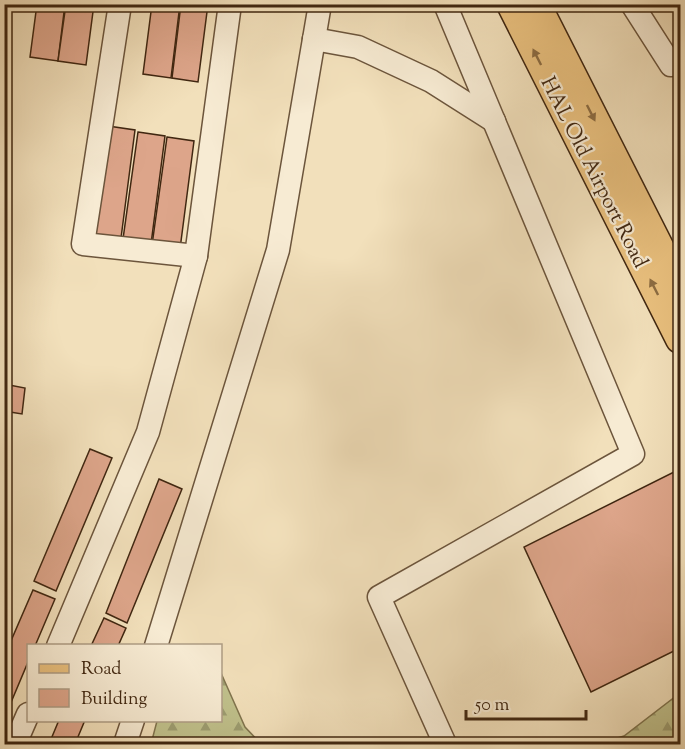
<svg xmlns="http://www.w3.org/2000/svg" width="685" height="749" font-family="'Sorts Mill Goudy',serif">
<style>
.forest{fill:url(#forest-firs);stroke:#80744e;stroke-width:1.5}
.building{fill:#dda58a;stroke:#402711;stroke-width:1.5}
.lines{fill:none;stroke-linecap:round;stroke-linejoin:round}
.minor-casing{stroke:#6c553c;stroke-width:25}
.major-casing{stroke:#402711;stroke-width:31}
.minor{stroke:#f7ebd3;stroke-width:22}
.major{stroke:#e9c07e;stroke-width:28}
.oneway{fill:#8c6c42}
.labels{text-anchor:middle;stroke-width:4.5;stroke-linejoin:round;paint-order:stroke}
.street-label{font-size:21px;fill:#402711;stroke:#f7ebd3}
</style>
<defs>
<pattern id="forest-firs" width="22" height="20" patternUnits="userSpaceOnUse" patternTransform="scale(1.5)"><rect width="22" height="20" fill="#c0c18c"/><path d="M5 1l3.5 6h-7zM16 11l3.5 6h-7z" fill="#9d9d71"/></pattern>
</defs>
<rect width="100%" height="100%" fill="#f2e0bb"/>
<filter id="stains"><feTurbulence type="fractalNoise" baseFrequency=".00333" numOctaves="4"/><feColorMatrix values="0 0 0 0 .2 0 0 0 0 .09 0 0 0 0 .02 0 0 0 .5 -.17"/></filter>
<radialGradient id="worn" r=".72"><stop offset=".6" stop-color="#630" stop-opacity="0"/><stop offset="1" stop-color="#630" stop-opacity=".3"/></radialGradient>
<g class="forest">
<path d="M221 673 245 727 261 744H151L157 721 220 720Z"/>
<path d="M680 693V744H597L624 736Z"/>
</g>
<g class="building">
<path d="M37 4H65L58 61 30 57Z"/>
<path d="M66 4H94L86 65 58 61Z"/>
<path d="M152 4H180L171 78 143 74Z"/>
<path d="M181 4H208L198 82 172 78Z"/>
<path d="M108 126 135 130 121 238 93 234Z"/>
<path d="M138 132 165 136 151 244 123 239Z"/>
<path d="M167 137 194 141 180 249 152 245Z"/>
<path d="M4 384 25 388 22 414 4 411Z"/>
<path d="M90 449 112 458 56 591 34 581Z"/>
<path d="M680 469V648L591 692 524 547Z"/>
<path d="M159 479 182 489 127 623 106 613Z"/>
<path d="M33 590 55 599 35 646H28V662L4 719V657Z"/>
<path d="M104 618 126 628 118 646H91Z"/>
<path d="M59 720H85L75 744H49Z"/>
</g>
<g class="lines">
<g class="minor-casing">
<g id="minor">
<path d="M120 4 83 244 196 256"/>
<path d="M445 4 633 454 379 597 445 744"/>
<path d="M632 4 671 65 680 63"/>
<path d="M314 39 358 47 431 81 494 121"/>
<path d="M58 646 148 432 196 256 230 4"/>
<path d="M156 646 278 250 320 4"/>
<path d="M15 744 28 714"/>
<path d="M125 744 133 720"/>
</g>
</g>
<g class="major-casing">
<g id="major">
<path d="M511 4 680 339"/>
<path d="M536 4 680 288"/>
</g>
</g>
<use href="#minor" class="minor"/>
<use href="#major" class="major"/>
</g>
<defs><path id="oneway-solid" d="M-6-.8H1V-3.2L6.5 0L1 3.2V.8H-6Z" transform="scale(1.5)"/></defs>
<g class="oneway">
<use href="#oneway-solid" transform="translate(537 57) rotate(-117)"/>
<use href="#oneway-solid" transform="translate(591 113) rotate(63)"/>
<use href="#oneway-solid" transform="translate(654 287) rotate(-117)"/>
</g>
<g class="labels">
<g class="street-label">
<text transform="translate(595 172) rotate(63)" y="7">HAL Old Airport Road</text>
</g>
</g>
<rect width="685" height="749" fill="none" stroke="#f2e0bb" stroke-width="24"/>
<rect x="6" y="6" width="673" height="737" fill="none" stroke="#402711" stroke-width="3"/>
<rect x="12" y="12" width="661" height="725" fill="none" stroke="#402711" stroke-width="1.5"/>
<rect x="27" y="644" width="195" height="78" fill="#f7ebd3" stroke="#ae9d85" stroke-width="1.5"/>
<rect x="39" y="664" width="30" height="9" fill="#e9c07e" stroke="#ae9d85" stroke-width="1.5"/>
<text x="81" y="674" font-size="18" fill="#402711">Road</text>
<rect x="39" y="689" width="30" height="18" fill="#dda58a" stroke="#ae9d85" stroke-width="1.5"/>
<text x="81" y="704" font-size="18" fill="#402711">Building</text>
<path d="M466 710v9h120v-9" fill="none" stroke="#402711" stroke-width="3"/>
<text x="475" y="710" font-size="18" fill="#402711" stroke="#f7ebd3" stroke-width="4.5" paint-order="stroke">50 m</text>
<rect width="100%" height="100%" filter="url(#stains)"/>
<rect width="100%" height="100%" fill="url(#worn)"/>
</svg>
